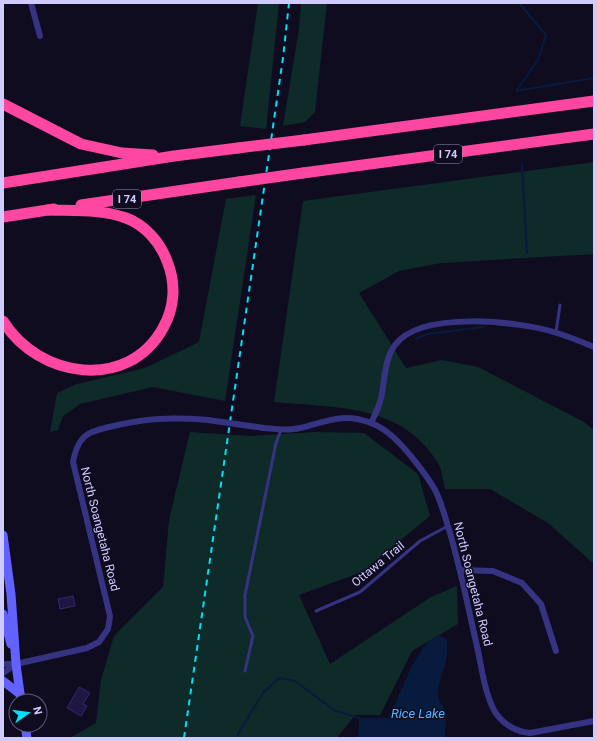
<svg xmlns="http://www.w3.org/2000/svg" width="597" height="741" font-family="Roboto,sans-serif">
<style>
.green{fill:#0e2b29}
.water{fill:#061b3e}
.lines{fill:none;stroke-linecap:round;stroke-linejoin:round}
.stream{stroke:#061b3e;stroke-width:2}
.building{fill:#1f1742;stroke:#352770}
.lane{stroke:#363482;stroke-width:3}
.street{stroke:#363482;stroke-width:6}
.secondary{stroke:#6462ff;stroke-width:9}
.highway{stroke:#ff46a0;stroke-width:11}
.rail{stroke:#00e0f6;stroke-width:2;stroke-dasharray:6 5;stroke-linecap:butt}
.street-bridge{stroke:#363482;stroke-width:6}
.highway-bridge{stroke:#ff46a0;stroke-width:11}
.labels{text-anchor:middle;stroke-width:3;stroke-linejoin:round;paint-order:stroke}
.shield{fill:#0f0c20;stroke:#9692bc;stroke-width:1}
.shield-label{font-size:11px;font-weight:bold;fill:#d0cbff}
.street-label{font-size:12px;fill:#d0cbff;stroke:#0f0c20}
.water-label{font-size:13px;font-style:italic;fill:#59b4ff;stroke:#0f0c20}
</style>
<rect width="100%" height="100%" fill="#0f0c20"/>
<g class="green">
<path d="M258 3H279L266 129 240 126Z"/>
<path d="M301 3H327L315 112 305 122 283 126 299 29Z"/>
<path d="M594 162V254L441 263 399 271 359 293 406 368 442 360 478 367 584 422 594 430V564L548 523 490 489H445C443 481 442 470 438 463 401 403 336 408 274 402L303 201Z"/>
<path d="M256 195 225 401 153 387 80 404 63 416 58 430 50 432 57 393 77 384 145 368 199 342 226 199Z"/>
<path d="M190 432 252 436 315 432 364 433 418 474 430 516 362 572 299 595 330 664 431 597 457 586 458 624 412 651 380 715H355L337 738H70L96 723 101 680 114 636 163 587 169 520Z"/>
</g>
<path class="water" d="M439 635 447 640C450 657 440 676 438 692 437 701 446 708 446 716 447 724 444 730 445 738H358L359 718H388C401 697 414 645 439 635Z"/>
<g class="lines">
<g class="stream">
<path d="M516 91 538 60 546 35 519 3"/>
<path d="M516 91 594 78"/>
<path d="M522 164 527 253"/>
<path d="M416 339 428 334 483 327"/>
<path d="M238 738V734L263 693 279 678 295 681 334 710 359 718"/>
</g>
</g>
<g class="building">
<path d="M73 596 75 606 60 609 58 599Z"/>
<path d="M79 687 90 693 83 704 87 706 81 716 67 708Z"/>
</g>
<g class="lines">
<g class="lane">
<path d="M556 332 560 305"/>
<path d="M316 611 360 592 420 541 448 526"/>
<path d="M245 671 253 636 245 617V595L276 443 281 430"/>
</g>
<g class="street">
<path d="M31 3 40 36"/>
<path d="M371 423C375 415 379 407 381 398 385 380 384 360 395 345 421 310 520 321 557 333 570 337 582 342 594 347"/>
<path d="M264 428C276 429 288 431 300 428 326 422 343 412 371 423 387 429 399 442 410 455 419 466 428 477 435 490 442 503 445 518 450 533 461 571 469 611 478 651 482 670 485 694 495 712 503 724 516 732 530 733L594 721"/>
<path d="M461 570 493 571 522 583 541 604 556 651"/>
<path d="M3 664H16L87 648 99 642 108 629 110 616 73 462C75 453 77 444 84 437 90 431 101 429 109 427 146 418 170 417 208 420"/>
<path d="M3 673 16 664"/>
</g>
<g class="secondary">
<path d="M3 535 11 594 16 664 21 701"/>
<path d="M3 614 11 644"/>
<path d="M3 681 20 694"/>
<path d="M25 725 27 738"/>
</g>
<g class="highway">
<path d="M3 104 81 144 122 153 153 155"/>
<path d="M304 140 594 101"/>
<path d="M303 173 594 134"/>
<path d="M3 183 174 156 238 148"/>
<path d="M81 205 239 182"/>
<path d="M3 217 54 209"/>
<path d="M3 321C38 378 128 392 163 328 175 307 176 283 167 261 160 242 145 225 126 218 101 209 74 211 48 210"/>
</g>
<path class="rail" d="M184 738 283 58 289 3"/>
<path class="street-bridge" d="M208 420 264 428"/>
<g class="highway-bridge">
<path d="M238 148 304 140"/>
<path d="M239 182 303 173"/>
</g>
</g>
<g class="labels">
<g class="shield">
<rect x="434" y="145" width="28" height="18" rx="3"/>
<rect x="113" y="190" width="28" height="18" rx="3"/>
</g>
<g class="shield-label">
<text x="448" y="158">I 74</text>
<text x="127" y="203">I 74</text>
</g>
<g class="street-label">
<text transform="translate(100 529) rotate(76)" y="4">North Soangetaha Road</text>
<text transform="translate(378 564) rotate(-39)" y="4">Ottawa Trail</text>
<text transform="translate(473 584) rotate(76)" y="4">North Soangetaha Road</text>
</g>
<g class="water-label">
<text x="418" y="718">Rice Lake</text>
</g>
</g>
<rect width="597" height="741" fill="none" stroke="#d0cbff" stroke-width="8"/>
<g transform="translate(28 713) rotate(76)"><circle r="19" fill="#0f0c20" stroke="#5c5879"/>
<path d="M0-3L7 15L0 10L-7 15Z" fill="#00e0f6"/>
<text y="-6" font-size="11" font-weight="bold" text-anchor="middle" fill="#d0cbff">N</text>
</g>
</svg>
